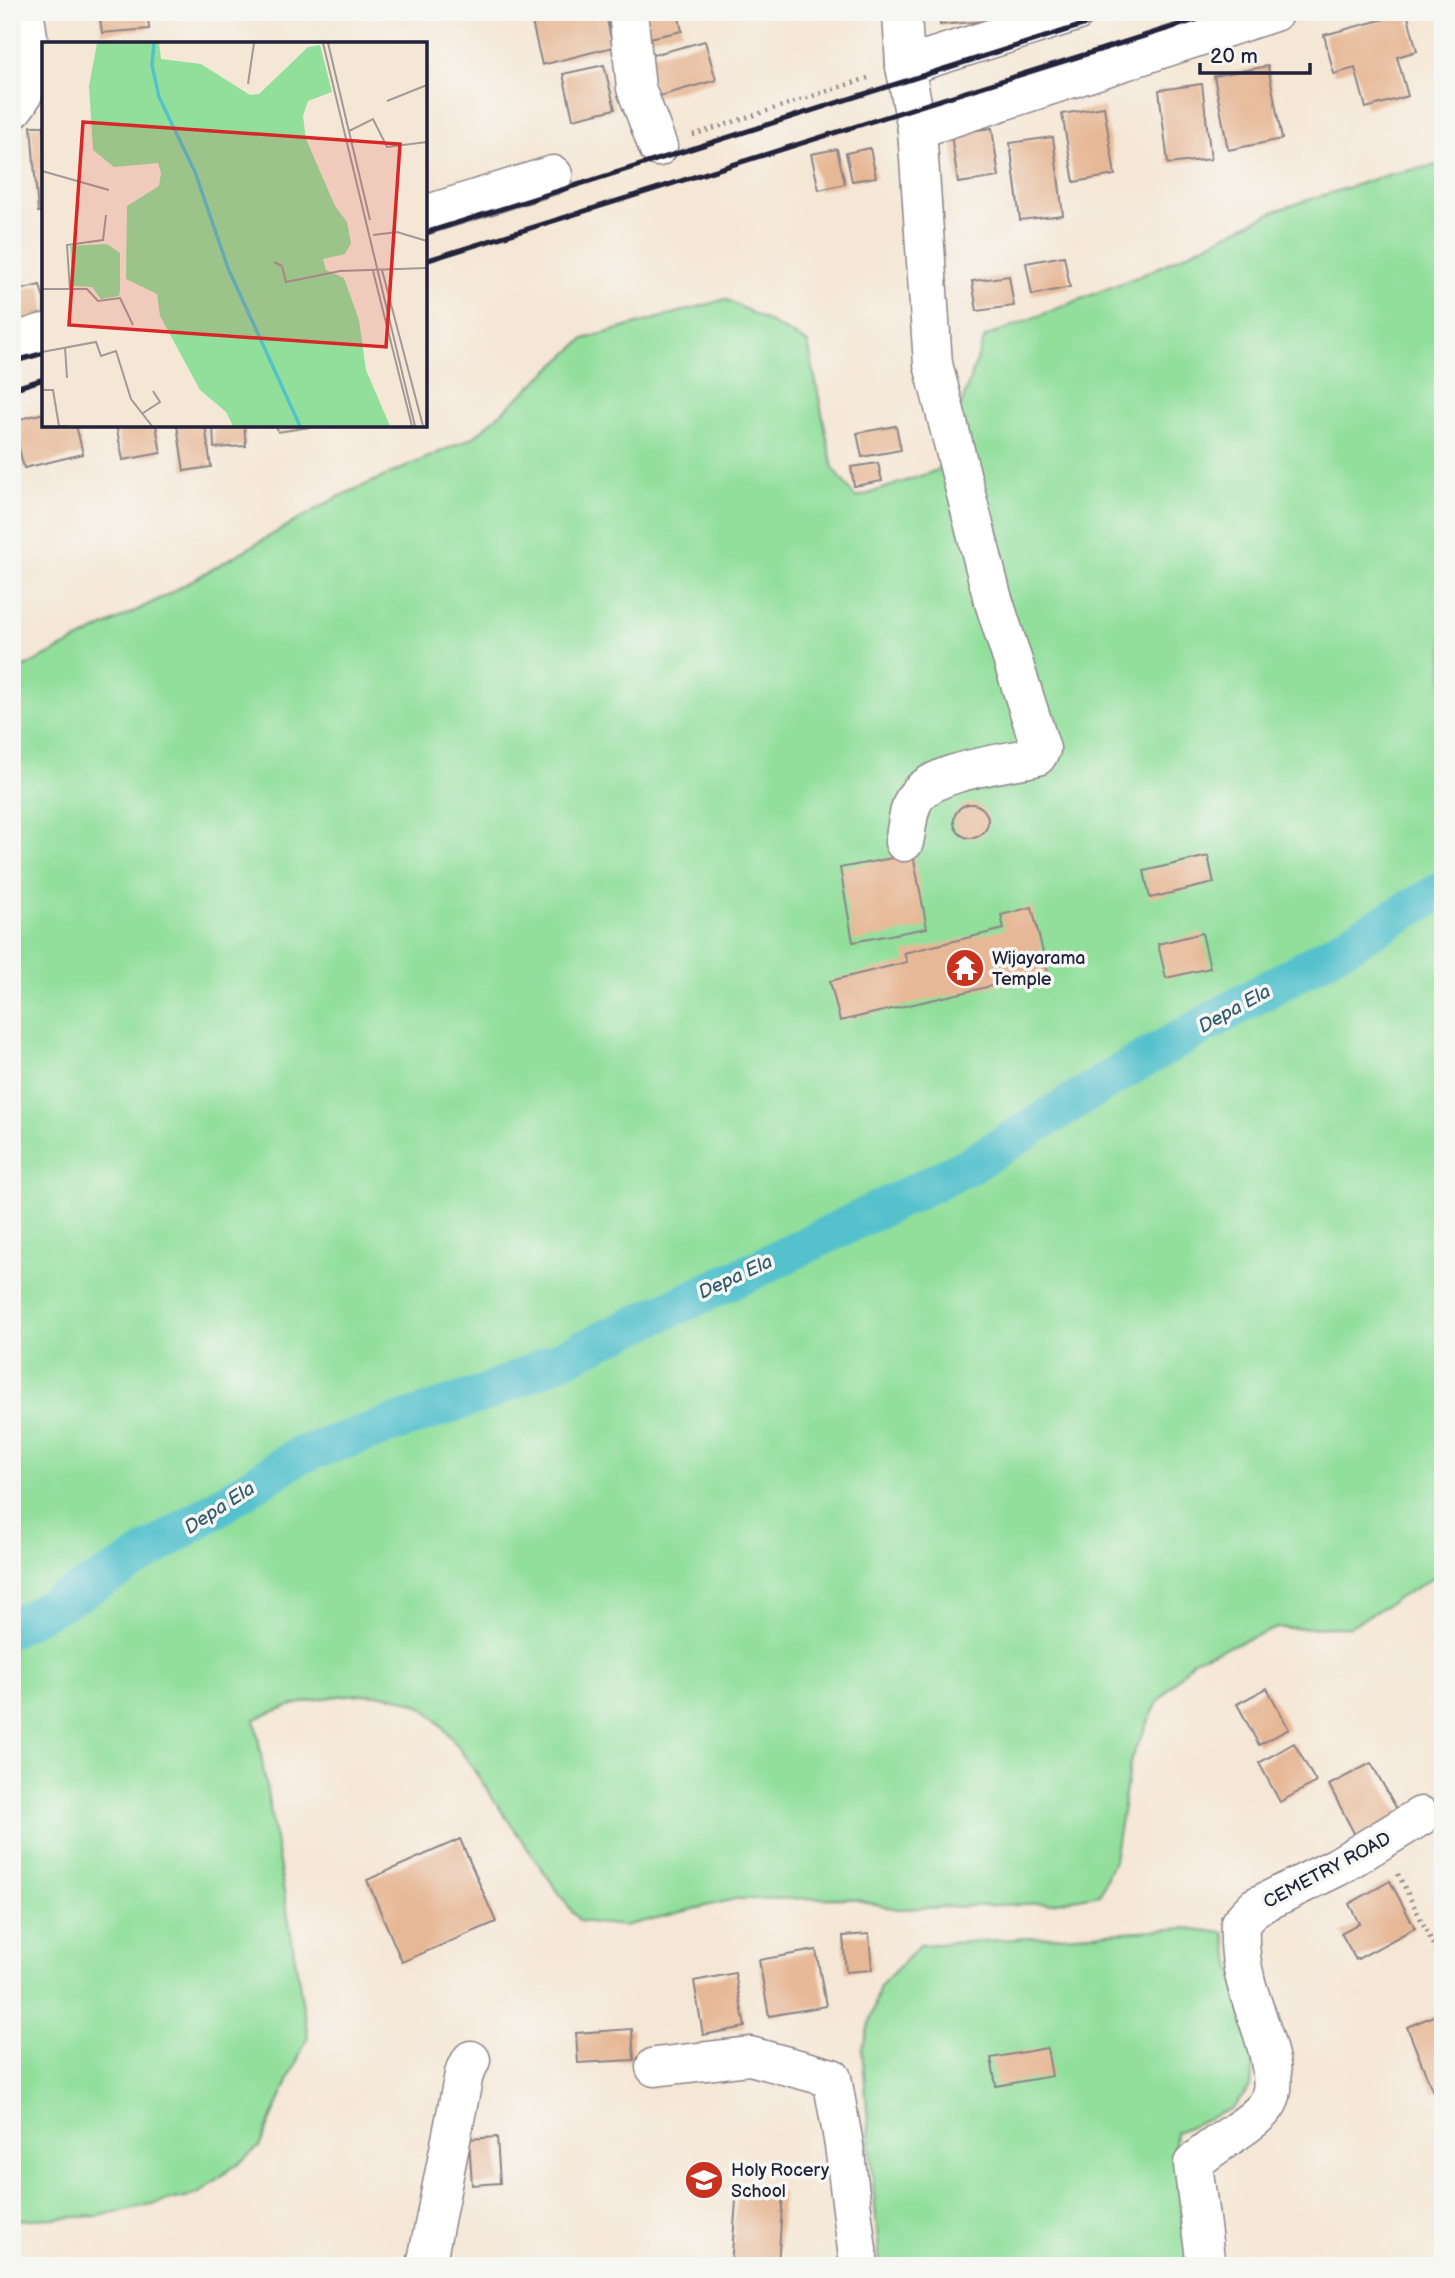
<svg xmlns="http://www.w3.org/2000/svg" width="1455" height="2278" font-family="'Balsamiq Sans',sans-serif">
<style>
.green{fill:#92df9c;stroke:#5a806c;stroke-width:2}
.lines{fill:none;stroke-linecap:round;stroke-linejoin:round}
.canal{stroke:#54c1cd;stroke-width:38}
.building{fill:#e7b896}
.minor-casing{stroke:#8c8488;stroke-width:41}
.path{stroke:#8c8488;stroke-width:4.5;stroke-dasharray:2 5;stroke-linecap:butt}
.minor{stroke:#fff;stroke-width:38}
.rail{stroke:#22223b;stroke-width:5}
.labels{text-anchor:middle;stroke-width:7;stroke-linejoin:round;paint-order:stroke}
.poi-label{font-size:18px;fill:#22223b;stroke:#f6f6f2;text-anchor:start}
.street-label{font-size:18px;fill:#22223b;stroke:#f6f6f2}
.water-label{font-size:19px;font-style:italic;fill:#345a6e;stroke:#f6f6f2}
.inset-river{fill:none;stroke:#54c1cd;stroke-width:3.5}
.inset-road{fill:none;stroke:#a19897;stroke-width:2}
.view{fill:#d62828;fill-opacity:0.15;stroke:#d62828;stroke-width:3.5}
.inset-edge{fill:none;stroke:#22223b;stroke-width:3.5}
</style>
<rect width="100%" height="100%" fill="#f6f6f2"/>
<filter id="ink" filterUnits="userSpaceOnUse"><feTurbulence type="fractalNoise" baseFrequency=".0143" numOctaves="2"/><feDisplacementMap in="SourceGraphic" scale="14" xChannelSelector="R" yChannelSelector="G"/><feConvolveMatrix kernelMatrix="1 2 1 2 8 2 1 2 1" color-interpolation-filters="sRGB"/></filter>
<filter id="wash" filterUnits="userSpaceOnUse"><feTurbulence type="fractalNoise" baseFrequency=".00686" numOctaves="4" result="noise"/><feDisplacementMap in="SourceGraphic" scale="28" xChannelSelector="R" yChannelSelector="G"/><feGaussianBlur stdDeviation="1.57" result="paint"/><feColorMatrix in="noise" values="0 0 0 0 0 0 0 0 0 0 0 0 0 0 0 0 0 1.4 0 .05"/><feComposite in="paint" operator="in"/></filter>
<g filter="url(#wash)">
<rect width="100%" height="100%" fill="#f5e7d5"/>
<g class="green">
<path d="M1443 164V1572L1349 1627 1277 1628 1193 1660 1158 1702 1131 1758 1114 1860 1100 1894 1052 1903 898 1909 847 1898 735 1899 624 1926 579 1921C549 1879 519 1837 490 1794 474 1771 441 1715 416 1704 370 1683 298 1700 255 1719L308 2036 259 2147 198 2194 98 2216 12 2220V673L163 597 338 497 474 437 584 339 726 299 808 343 833 468 856 498 938 470 985 337 1147 273 1277 210 1390 174Z"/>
<path d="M1186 1928 1224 1933 1253 2060 1251 2086 1233 2108 1176 2132 1174 2158 1189 2257 1180 2266H880L862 2049 880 1986 920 1945Z"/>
</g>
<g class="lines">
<path class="canal" d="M12 1628 123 1568 298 1456 491 1391 755 1270 970 1165 1125 1070 1443 890"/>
</g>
<g id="blocks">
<g class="building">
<path d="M99 12H148L149 29 102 33Z"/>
<path d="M554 12H605L613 47 542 65 531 18Z"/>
<path d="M644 12H678L682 31 649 38Z"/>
<path d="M939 12H1034V17L940 25Z"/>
<path d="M1407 13 1417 51 1397 57 1408 96 1366 108 1355 68 1334 74 1324 35Z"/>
<path d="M705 41 716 80 656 97 645 57Z"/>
<path d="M604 65 615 109 573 119 563 74Z"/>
<path d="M1268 66 1282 139 1228 150 1214 76Z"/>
<path d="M1202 84 1211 159 1168 164 1159 90Z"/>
<path d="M1104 107 1115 175 1074 182 1062 114Z"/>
<path d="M31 126H44V212H38Z"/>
<path d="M992 128 999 177 958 183 951 134Z"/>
<path d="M1053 137 1063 215 1020 220 1010 143Z"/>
<path d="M870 148 876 177 852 181 846 153Z"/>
<path d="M837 149 845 184 819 190 811 154Z"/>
<path d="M1064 256 1070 287 1032 295 1026 263Z"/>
<path d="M1009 276 1014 306 977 311 972 281Z"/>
<path d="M40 285 44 299V326L12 335V292Z"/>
<path d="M44 413V425H76L83 454 24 468 12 421Z"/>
<path d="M116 425H156L161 453 123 460Z"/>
<path d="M177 425H205L211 467 184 471Z"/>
<path d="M213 425H244L246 446 214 448Z"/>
<path d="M276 425H310V427L278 432Z"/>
<path d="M896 426 901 450 862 457 857 433Z"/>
<path d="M878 463 882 481 854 486 851 467Z"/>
<circle cx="971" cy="821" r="17"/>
<path d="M913 854 927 928 853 942 840 868Z"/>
<path d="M1208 856 1214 883 1150 898 1144 871Z"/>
<path d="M1032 907 1048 973 840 1021 830 981 907 962 904 953 1004 929 1001 915Z"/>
<path d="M1202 933 1210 968 1166 978 1158 944Z"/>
<path d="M1267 1688 1289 1729 1259 1745 1237 1704Z"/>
<path d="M1294 1743 1316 1782 1280 1802 1259 1763Z"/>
<path d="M1371 1763 1402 1818 1358 1841 1329 1785Z"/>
<path d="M460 1839 496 1922 402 1962 367 1880Z"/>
<path d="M1390 1881 1415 1928 1356 1960 1341 1933 1359 1923 1349 1904Z"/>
<path d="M869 1934 872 1970 846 1972 843 1936Z"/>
<path d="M816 1950 826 2006 769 2016 759 1960Z"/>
<path d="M735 1973 745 2027 703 2035 694 1981Z"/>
<path d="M1443 2012V2088L1433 2092 1407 2027Z"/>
<path d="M632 2029 634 2060 578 2063 576 2033Z"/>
<path d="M1047 2048 1052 2076 996 2086 991 2058Z"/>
<path d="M497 2137 500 2183 472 2185 469 2139Z"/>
<path d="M737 2188 783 2192 778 2266H731Z"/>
</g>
</g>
</g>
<g filter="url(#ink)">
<use href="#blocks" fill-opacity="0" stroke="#8c8488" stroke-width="2"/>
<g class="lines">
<g class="minor-casing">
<g id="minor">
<path d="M628 12 636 88 658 147"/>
<path d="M902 12 905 66 917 129 933 364 992 596 1041 749 1037 756C1005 764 924 770 912 804 907 816 907 830 904 842"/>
<path d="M905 66 1076 12"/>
<path d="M12 110C38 81 30 48 24 12"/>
<path d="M917 129 1274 12"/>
<path d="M425 215 553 175"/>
<path d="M12 343 44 333"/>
<path d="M655 2067 750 2056 832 2078 844 2145 859 2266"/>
<path d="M426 2266 464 2074 471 2060"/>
<path d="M1206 2266 1193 2164C1212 2143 1255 2125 1268 2103 1284 2074 1253 2012 1246 1982 1241 1963 1239 1943 1240 1923L1255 1907 1337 1867 1421 1816"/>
</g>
</g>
<g class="path">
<path d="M693 135 871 77"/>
<path d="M1398 1874 1443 1963"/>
</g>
<use href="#minor" class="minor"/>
<g class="rail">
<path d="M425 233 1124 12"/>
<path d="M425 261 1221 12"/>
<path d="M12 362 44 353"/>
<path d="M12 389 44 379"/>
</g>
</g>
</g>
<defs>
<g id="temple-disc" transform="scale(2.0125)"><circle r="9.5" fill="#c8321e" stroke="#f6f6f2"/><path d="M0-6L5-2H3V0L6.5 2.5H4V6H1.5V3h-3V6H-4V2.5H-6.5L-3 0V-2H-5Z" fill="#fff"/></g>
<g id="school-disc" transform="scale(2.0125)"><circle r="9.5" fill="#c8321e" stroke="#f6f6f2"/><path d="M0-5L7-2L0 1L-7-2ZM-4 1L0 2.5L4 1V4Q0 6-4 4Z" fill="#fff"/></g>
</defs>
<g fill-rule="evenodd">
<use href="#temple-disc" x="965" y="968"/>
<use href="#school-disc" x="704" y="2180"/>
</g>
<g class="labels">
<g class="poi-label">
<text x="992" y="964">Wijayarama<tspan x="992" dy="21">Temple</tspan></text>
<text x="731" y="2176">Holy Rocery<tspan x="731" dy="21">School</tspan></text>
</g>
<g class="street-label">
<text transform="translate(1327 1870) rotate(-28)" y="6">CEMETRY ROAD</text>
</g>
<g class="water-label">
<text transform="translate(1234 1008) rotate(-29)" y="7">Depa Ela</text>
<text transform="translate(735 1276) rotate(-25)" y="7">Depa Ela</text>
<text transform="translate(219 1507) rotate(-33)" y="7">Depa Ela</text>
</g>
</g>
<g transform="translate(42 42)">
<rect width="385" height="385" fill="#f5e7d5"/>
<path d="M55 1H117L119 17 159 22 208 53 217 52 266 5 278 3 290 50 266 59 261 74 264 97 293 164 305 180 309 201 303 212 281 217 284 228 302 236 317 278 324 328 348 384H191L184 370 158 348 118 274 115 252 84 237 85 164 117 144 119 131 116 121 72 125 51 108 47 44ZM65 202 78 211V249L77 254 59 257 50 245 31 244 28 204Z" fill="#92df9c"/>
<path class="inset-river" d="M112 1 110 23 117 55 153 130 186 226 258 384"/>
<path class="inset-road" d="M281 1 373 384M286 1 328 178M206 42 212 1M345 59 385 43M307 89 331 77 345 105 385 100M0 129 67 148M331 193 355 190 385 199M232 220 240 224 244 240 298 229 385 226M340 228 381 384M331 229 370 384M0 247H45L56 259 78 256 91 283M28 248 25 203 61 198 64 173M23 305 25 336M0 310 54 300 59 314 74 309 89 357 110 384M2 348H11L17 384H27M101 371 118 360 111 349"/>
<path class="view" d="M41 80 358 102 344 305 27 283Z"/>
<rect width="385" height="385" class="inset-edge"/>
</g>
<rect width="1455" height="2278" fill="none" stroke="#f6f6f2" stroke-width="42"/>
<path d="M1200 63v10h110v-10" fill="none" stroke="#22223b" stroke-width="3.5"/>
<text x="1210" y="63" font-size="21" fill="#22223b" stroke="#f6f6f2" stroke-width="5" paint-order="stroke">20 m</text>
</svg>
